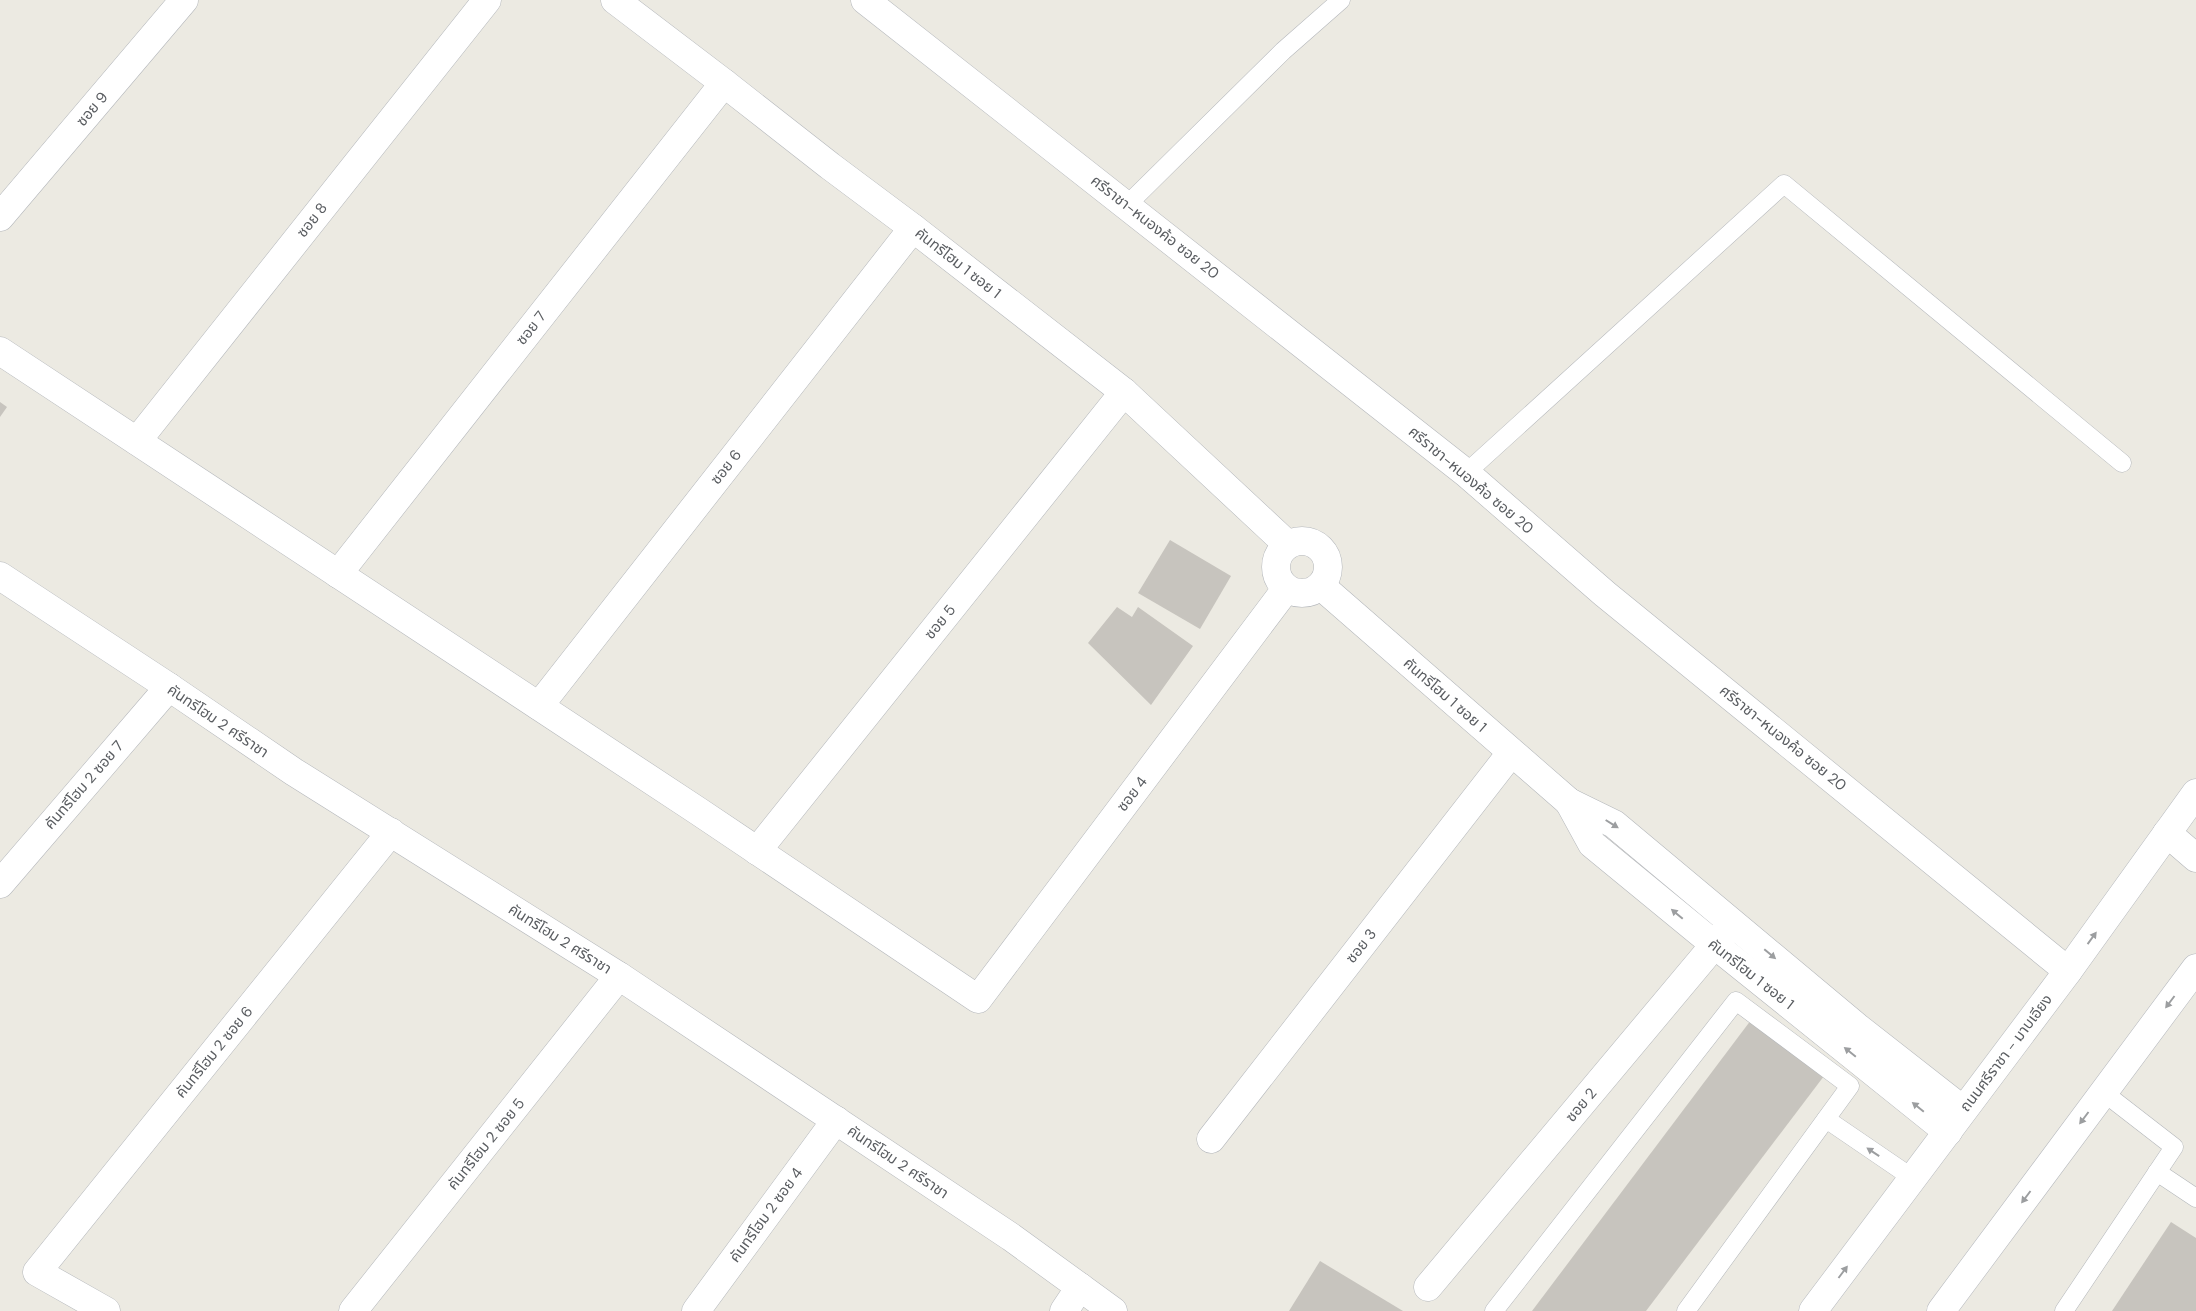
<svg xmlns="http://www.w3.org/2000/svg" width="2196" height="1311" font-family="'DM Sans','Noto Sans Thai',sans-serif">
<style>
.building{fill:#c7c4be}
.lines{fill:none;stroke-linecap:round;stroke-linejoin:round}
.service-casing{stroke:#b4b7bb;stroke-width:19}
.minor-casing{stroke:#b4b7bb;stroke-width:29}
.secondary-casing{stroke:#b5b8bd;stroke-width:29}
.service{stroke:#fff;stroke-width:18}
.minor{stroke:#fff;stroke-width:28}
.secondary{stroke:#fff;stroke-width:28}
.oneway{fill:#9c9ea0}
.labels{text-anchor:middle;stroke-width:4;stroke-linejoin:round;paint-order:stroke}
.street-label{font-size:15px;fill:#5a5d61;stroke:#fff}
</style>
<rect width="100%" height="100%" fill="#eceae2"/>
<g class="building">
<path d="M0 402 7 407 0 417Z"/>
<path d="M1170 540 1231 576 1200 629 1138 593Z"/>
<path d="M1117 607 1132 617 1138 607 1193 646 1151 705 1088 643Z"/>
<path d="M1751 1020 1824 1076 1646 1311H1532Z"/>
<path d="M2171 1222 2196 1238V1311H2112Z"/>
<path d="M1320 1261 1403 1311H1289Z"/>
</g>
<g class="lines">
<g class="service-casing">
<g id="service">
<path d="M1127 205 1283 51 1341 0"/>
<path d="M1466 473 1784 184 2122 463"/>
<path d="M1826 1119 1914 1179"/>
<path d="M2157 1172 2196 1198"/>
<path d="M1494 1311 1736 1001 1850 1086 1686 1311"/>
<path d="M2064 1311 2174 1147 2103 1092"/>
</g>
</g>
<g class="minor-casing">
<g id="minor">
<path d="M615 0 724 83 830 166 913 228 1124 392 1287 544"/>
<path d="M865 0 1466 473 1605 594 2068 971"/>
<path d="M0 217 184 0"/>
<path d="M0 351 698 811 978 999 1286 589"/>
<path d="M137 441 487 0"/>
<circle cx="1302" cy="567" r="26"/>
<path d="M338 574 724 83"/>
<path d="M0 576 169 687 294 772 619 976 1011 1237 1113 1311"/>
<path d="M1321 586 1569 802 1614 824 1857 1027 1963 1110"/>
<path d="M539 706 913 228"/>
<path d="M1569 802 1592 844 1715 945 1948 1132"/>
<path d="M2167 833 2196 858"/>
<path d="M757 851 1124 392"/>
<path d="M0 884 169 687"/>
<path d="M1211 1139 1511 753"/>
<path d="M1428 1287 1726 931"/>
<path d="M106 1311 37 1272 391 832"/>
<path d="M353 1311 619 976"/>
<path d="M696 1311 836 1120"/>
<path d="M1064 1311 1080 1287"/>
</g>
</g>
<g class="secondary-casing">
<g id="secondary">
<path d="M1813 1311 2068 971 2196 793"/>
<path d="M1941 1311 2196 968"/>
</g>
</g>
<use href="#service" class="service"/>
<use href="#minor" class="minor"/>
<use href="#secondary" class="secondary"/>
</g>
<defs><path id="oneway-solid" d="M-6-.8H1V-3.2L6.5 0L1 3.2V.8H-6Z" transform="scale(1.25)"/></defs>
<g class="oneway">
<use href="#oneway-solid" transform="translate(1612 824) rotate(32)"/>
<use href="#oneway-solid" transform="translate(1677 914) rotate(-140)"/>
<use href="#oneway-solid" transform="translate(2092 938) rotate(-54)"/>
<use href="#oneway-solid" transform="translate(1770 954) rotate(40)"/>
<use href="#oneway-solid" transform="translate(2170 1002) rotate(127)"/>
<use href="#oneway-solid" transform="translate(1850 1052) rotate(-141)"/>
<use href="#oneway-solid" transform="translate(1918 1107) rotate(-141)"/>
<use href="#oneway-solid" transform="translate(2084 1118) rotate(127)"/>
<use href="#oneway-solid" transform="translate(1873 1152) rotate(-146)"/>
<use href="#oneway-solid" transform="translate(2026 1197) rotate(127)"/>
<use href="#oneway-solid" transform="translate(1843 1272) rotate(-53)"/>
</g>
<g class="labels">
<g class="street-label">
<text transform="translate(92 109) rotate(-50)" y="5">ซอย 9</text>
<text transform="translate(312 220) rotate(-52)" y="5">ซอย 8</text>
<text transform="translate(1155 227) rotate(38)" y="5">ศรีราชา-หนองค้อ ซอย 20</text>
<text transform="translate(958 263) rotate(38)" y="5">คันทรีโฮม 1 ซอย 1</text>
<text transform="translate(531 328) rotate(-52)" y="5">ซอย 7</text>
<text transform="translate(726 467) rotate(-52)" y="5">ซอย 6</text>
<text transform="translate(1471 480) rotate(40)" y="5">ศรีราชา-หนองค้อ ซอย 20</text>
<text transform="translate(940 622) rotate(-51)" y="5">ซอย 5</text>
<text transform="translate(1445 695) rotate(41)" y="5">คันทรีโฮม 1 ซอย 1</text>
<text transform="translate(218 721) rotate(34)" y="5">คันทรีโฮม 2 ศรีราชา</text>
<text transform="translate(1783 738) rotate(39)" y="5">ศรีราชา-หนองค้อ ซอย 20</text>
<text transform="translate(84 785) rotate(-49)" y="5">คันทรีโฮม 2 ซอย 7</text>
<text transform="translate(1132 794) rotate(-53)" y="5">ซอย 4</text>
<text transform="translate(560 939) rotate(32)" y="5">คันทรีโฮม 2 ศรีราชา</text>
<text transform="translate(1361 946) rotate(-52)" y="5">ซอย 3</text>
<text transform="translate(1751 974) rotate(38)" y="5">คันทรีโฮม 1 ซอย 1</text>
<text transform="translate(214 1052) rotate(-51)" y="5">คันทรีโฮม 2 ซอย 6</text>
<text transform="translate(2006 1053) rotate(-53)" y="5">ถนนศรีราชา - มาบเอียง</text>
<text transform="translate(1581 1105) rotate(-50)" y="5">ซอย 2</text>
<text transform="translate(486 1144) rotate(-51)" y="5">คันทรีโฮม 2 ซอย 5</text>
<text transform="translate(898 1162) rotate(34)" y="5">คันทรีโฮม 2 ศรีราชา</text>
<text transform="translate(766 1215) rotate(-54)" y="5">คันทรีโฮม 2 ซอย 4</text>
</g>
</g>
</svg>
